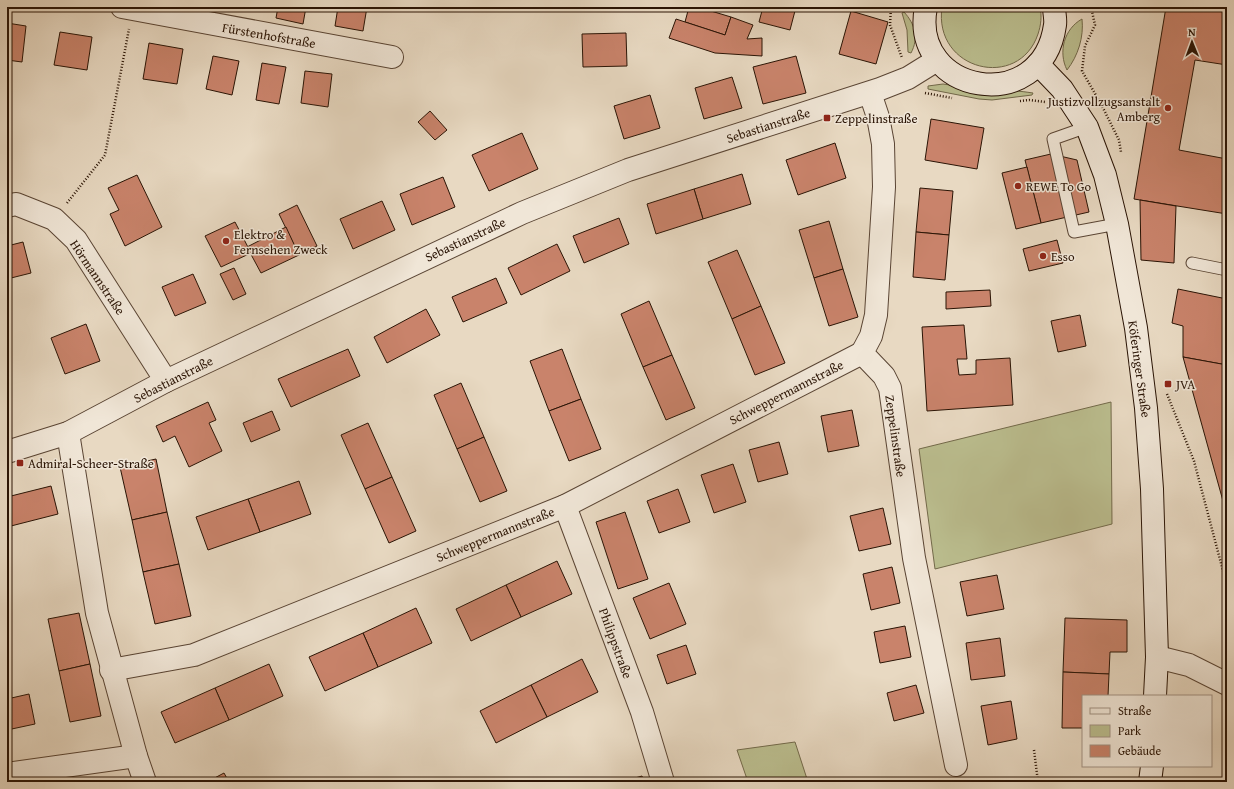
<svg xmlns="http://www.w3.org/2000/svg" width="1234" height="789" font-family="'Gentium Book Plus',serif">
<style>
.green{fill:#bbbe8f;stroke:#72694a}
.building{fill:#c9836b;stroke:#2a1405}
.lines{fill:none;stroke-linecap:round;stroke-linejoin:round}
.lane-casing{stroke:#5a4534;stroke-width:13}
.street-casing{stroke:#5a4534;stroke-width:24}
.secondary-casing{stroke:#2a1405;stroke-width:24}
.path{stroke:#2a1405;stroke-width:2.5;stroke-dasharray:1 2;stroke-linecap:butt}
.lane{stroke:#f0e6d7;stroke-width:11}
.street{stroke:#f0e6d7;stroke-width:22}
.secondary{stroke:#f0e6d7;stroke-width:22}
.poi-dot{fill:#8f2418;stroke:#f0e6d7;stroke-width:1.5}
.labels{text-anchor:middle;stroke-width:3;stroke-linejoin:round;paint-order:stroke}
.street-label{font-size:13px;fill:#2a1405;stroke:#f0e6d7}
.poi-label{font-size:13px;fill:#2a1405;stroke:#f0e6d7;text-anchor:start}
</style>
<rect width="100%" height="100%" fill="#e8d9c2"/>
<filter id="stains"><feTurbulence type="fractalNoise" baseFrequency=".005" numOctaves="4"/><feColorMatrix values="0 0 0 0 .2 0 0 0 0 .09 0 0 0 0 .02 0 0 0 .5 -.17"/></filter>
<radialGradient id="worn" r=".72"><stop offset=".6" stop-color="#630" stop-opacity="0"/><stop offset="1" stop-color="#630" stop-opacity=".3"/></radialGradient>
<g class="green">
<path d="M942 7H1040C1042 16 1041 25 1038 34 1019 91 933 71 942 7Z"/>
<path d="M904 12C915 24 919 38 911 53L908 52 907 30 902 13Z"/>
<path d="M1082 19C1084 37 1078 56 1067 70 1058 52 1064 29 1082 19Z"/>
<path d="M943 84C956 85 969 94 982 95 993 95 1003 93 1014 91 1020 91 1026 92 1033 93L1032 95 992 100 979 99 928 89V86Z"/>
<path d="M1111 402 1112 524 935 569 919 449Z"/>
<path d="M795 742 808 782H748L737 750Z"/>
</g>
<g class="building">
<path d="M278 7H306L303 24 276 18Z"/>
<path d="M338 7H367L363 31 335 26Z"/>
<path d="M689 7H712L711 11 731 17 725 35 685 22Z"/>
<path d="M763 7H796L790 30 759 22Z"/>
<path d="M1166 7H1227V65L1195 60 1179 150 1227 159V214L1134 199Z"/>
<path d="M851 11 888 22 876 64 839 54Z"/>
<path d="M731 17 753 25 747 39 762 38V56L715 53 669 38 676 19 725 35Z"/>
<path d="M7 23 26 26 22 62 7 60Z"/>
<path d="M60 32 92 37 87 70 54 65Z"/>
<path d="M626 33 627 66 583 67 582 34Z"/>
<path d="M149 43 183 49 177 84 143 79Z"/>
<path d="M213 56 239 61 232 95 206 89Z"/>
<path d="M796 56 806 93 763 104 753 67Z"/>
<path d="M262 63 286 67 279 104 256 100Z"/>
<path d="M305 71 332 74 328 107 301 103Z"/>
<path d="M732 77 742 108 704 119 695 88Z"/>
<path d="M650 95 660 128 624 139 614 106Z"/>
<path d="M430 111 447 130 435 140 418 122Z"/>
<path d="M931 119 984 128 977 169 925 160Z"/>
<path d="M522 133 538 169 489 191 472 155Z"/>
<path d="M835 143 846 178 798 195 786 160Z"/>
<path d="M1051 154 1077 160 1089 212 1041 223 1025 160Z"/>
<path d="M1027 167 1041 223 1016 229 1002 173Z"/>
<path d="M742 174 751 204 703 219 694 189Z"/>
<path d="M137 175 162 227 125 246 110 214 119 210 108 188Z"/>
<path d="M443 177 455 207 412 225 400 194Z"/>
<path d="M920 188 953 191 949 235 916 232Z"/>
<path d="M694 189 703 219 656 234 647 204Z"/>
<path d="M1140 200 1176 206 1174 263 1141 260Z"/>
<path d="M382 201 395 230 353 249 340 219Z"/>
<path d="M297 205 317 246 299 255 279 214Z"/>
<path d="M619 218 629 244 584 263 573 236Z"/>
<path d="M829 221 843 269 814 278 799 230Z"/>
<path d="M235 222 251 253 221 267 205 236Z"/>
<path d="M286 227 299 255 261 273 247 247Z"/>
<path d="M916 232 949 235 945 280 913 277Z"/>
<path d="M1057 240 1063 263 1029 271 1023 249Z"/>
<path d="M23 242 31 273 7 279V246Z"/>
<path d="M557 244 570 271 521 295 508 268Z"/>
<path d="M737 250 761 306 732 319 708 262Z"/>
<path d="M234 268 246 294 233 300 220 274Z"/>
<path d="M843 269 858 317 829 326 814 278Z"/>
<path d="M193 274 206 303 175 316 162 287Z"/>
<path d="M496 278 507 303 463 322 452 297Z"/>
<path d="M1178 289 1227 299V365L1183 357V326L1172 323Z"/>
<path d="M990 290 991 306 946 309V292Z"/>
<path d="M649 301 672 355 643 367 621 314Z"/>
<path d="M761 306 785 363 755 375 732 319Z"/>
<path d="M426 309 440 335 387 363 374 337Z"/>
<path d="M1080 315 1086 346 1058 352 1051 321Z"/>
<path d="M86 324 100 361 65 374 51 338Z"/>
<path d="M964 325 967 359H957L959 375 976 374V360L1010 358 1013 405 927 411 922 327Z"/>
<path d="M348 349 360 376 291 407 278 379Z"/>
<path d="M562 349 581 399 549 411 530 361Z"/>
<path d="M672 355 695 408 666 420 643 367Z"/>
<path d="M1183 357 1227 365V500L1223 501Z"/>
<path d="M461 383 484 437 457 449 434 395Z"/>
<path d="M581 399 601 449 569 461 549 411Z"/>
<path d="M208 402 216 420 209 423 222 451 189 467 175 436 163 442 156 426Z"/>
<path d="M852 410 859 446 828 452 821 416Z"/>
<path d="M272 411 280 430 251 442 243 423Z"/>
<path d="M368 423 392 477 365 489 341 435Z"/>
<path d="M484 437 507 491 480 502 457 449Z"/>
<path d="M779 442 788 474 758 482 749 450Z"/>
<path d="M156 459 167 512 132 520 120 467Z"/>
<path d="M733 464 746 502 714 513 701 475Z"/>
<path d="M392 477 416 531 389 543 365 489Z"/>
<path d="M299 481 311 514 260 532 248 499Z"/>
<path d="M51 486 58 514 7 527V497Z"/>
<path d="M678 489 690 522 659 533 647 501Z"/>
<path d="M248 499 260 532 208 550 196 517Z"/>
<path d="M1227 500V517L1223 501Z"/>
<path d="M883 508 891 544 859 551 850 516Z"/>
<path d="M167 512 179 564 143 572 132 520Z"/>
<path d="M625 512 648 579 618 589 596 522Z"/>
<path d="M557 561 572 594 521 617 506 585Z"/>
<path d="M179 564 191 616 155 624 143 572Z"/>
<path d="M892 567 900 603 871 610 863 574Z"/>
<path d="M997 575 1004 609 967 616 960 582Z"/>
<path d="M669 583 686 624 650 639 633 598Z"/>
<path d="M506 585 521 617 471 641 456 609Z"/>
<path d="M416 608 432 643 378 667 363 633Z"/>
<path d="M79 613 90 664 59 671 48 619Z"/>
<path d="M1065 618 1127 620V652H1110L1109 674 1063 672Z"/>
<path d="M905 626 911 657 880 663 874 632Z"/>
<path d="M363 633 378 667 325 691 309 657Z"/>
<path d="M1000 638 1005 676 971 680 966 643Z"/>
<path d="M686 645 696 674 667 684 657 655Z"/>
<path d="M582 659 598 692 547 717 531 685Z"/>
<path d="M90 664 101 716 70 722 59 671Z"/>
<path d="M269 664 283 696 229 720 215 688Z"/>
<path d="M1063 672 1109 674 1108 696H1083V728H1062Z"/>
<path d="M531 685 547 717 496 743 480 711Z"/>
<path d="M916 685 924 713 894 721 887 693Z"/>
<path d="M215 688 229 720 175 743 161 712Z"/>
<path d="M29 694 35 724 7 730V699Z"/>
<path d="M1011 701 1017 739 988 745 981 706Z"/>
<path d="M224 773 229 782H207Z"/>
<path d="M642 776 644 782H621Z"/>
</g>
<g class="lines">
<g class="lane-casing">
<g id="lane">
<path d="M1087 127 1053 139 1074 232 1117 224"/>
<path d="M1192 263 1227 270"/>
</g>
</g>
<g class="street-casing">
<g id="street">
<path d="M122 7 392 57"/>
<path d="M870 93 878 117 883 144 884 187 876 315 871 336 862 353 884 376 890 388 914 558 956 765"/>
<path d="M7 206 16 204 54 219 76 240 166 381"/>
<path d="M68 433 97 613 136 756 145 782"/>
<path d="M7 452 68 433 166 381 522 213 628 170 880 89 908 78 937 60"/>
<path d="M565 506 642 712 663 782"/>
<path d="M1157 657 1189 665 1227 684"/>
<path d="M111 670 194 655 565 506 862 353"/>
<path d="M7 774 136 756"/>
</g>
</g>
<g class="secondary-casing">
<g id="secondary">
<path d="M926 7C909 94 1042 118 1055 25 1056 19 1054 13 1054 7"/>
<path d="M1038 64 1062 89 1087 127 1105 175 1117 224 1136 328 1146 408 1152 489 1157 657 1155 696"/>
<path d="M1150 782 1152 766"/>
</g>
</g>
<g class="path">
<path d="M891 7 890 25 902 58"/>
<path d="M1091 7 1095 25 1085 46 1082 71 1101 104 1119 140 1121 152"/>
<path d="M925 93 952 98"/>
<path d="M1020 101 1029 100 1045 102"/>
<path d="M67 203 105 155 129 29"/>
<path d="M1167 394 1194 461 1227 586"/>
<path d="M1034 750 1038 782"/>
</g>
<use href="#lane" class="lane"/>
<use href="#street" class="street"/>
<use href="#secondary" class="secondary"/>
</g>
<g class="poi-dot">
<circle cx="1168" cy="108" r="4"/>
<rect x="823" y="114" width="8" height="8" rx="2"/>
<circle cx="1018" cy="186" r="4"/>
<circle cx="226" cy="241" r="4"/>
<circle cx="1043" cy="256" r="4"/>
<rect x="1164" y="380" width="8" height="8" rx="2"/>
<rect x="16" y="459" width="8" height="8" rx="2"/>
</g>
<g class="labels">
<g class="street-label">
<text transform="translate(269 35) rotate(10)" y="5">Fürstenhofstraße</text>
<text transform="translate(768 125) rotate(-18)" y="5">Sebastianstraße</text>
<text transform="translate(465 239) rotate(-25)" y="5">Sebastianstraße</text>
<text transform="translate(98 277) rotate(56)" y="5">Hörmannstraße</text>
<text transform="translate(1140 369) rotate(82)" y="5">Köferinger Straße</text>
<text transform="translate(173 379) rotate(-27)" y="5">Sebastianstraße</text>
<text transform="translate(786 392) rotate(-27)" y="5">Schweppermannstraße</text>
<text transform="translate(896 436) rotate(82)" y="5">Zeppelinstraße</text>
<text transform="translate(495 534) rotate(-22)" y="5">Schweppermannstraße</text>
<text transform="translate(616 643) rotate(70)" y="5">Philippstraße</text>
</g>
<g class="poi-label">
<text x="1160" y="106" text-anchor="end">Justizvollzugsanstalt<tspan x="1160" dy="15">Amberg</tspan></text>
<text x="835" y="123">Zeppelinstraße</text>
<text x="1026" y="191">REWE To Go</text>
<text x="234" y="239">Elektro &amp;<tspan x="234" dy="15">Fernsehen Zweck</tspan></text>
<text x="1051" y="261">Esso</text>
<text x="1176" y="389">JVA</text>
<text x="28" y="468">Admiral-Scheer-Straße</text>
</g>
</g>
<rect width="1234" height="789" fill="none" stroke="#e8d9c2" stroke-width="24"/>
<rect x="8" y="8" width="1218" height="773" fill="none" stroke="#2a1405" stroke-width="2"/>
<rect x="12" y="12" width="1210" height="765" fill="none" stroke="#2a1405"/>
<rect x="1082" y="695" width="130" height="72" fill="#f0e6d7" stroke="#a19283"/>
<rect x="1090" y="708" width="20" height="6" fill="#f0e6d7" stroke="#a19283"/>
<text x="1118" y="715" font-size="12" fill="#2a1405">Straße</text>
<rect x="1090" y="725" width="20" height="12" fill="#bbbe8f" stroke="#a19283"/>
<text x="1118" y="735" font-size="12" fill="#2a1405">Park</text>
<rect x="1090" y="745" width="20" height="12" fill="#c9836b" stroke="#a19283"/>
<text x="1118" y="755" font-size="12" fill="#2a1405">Gebäude</text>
<g transform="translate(1192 42) rotate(359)" stroke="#f0e6d7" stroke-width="3" paint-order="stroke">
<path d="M0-3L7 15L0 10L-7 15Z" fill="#2a1405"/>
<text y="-6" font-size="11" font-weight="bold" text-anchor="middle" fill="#2a1405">N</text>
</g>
<rect width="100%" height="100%" filter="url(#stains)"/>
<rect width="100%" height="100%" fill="url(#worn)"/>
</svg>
